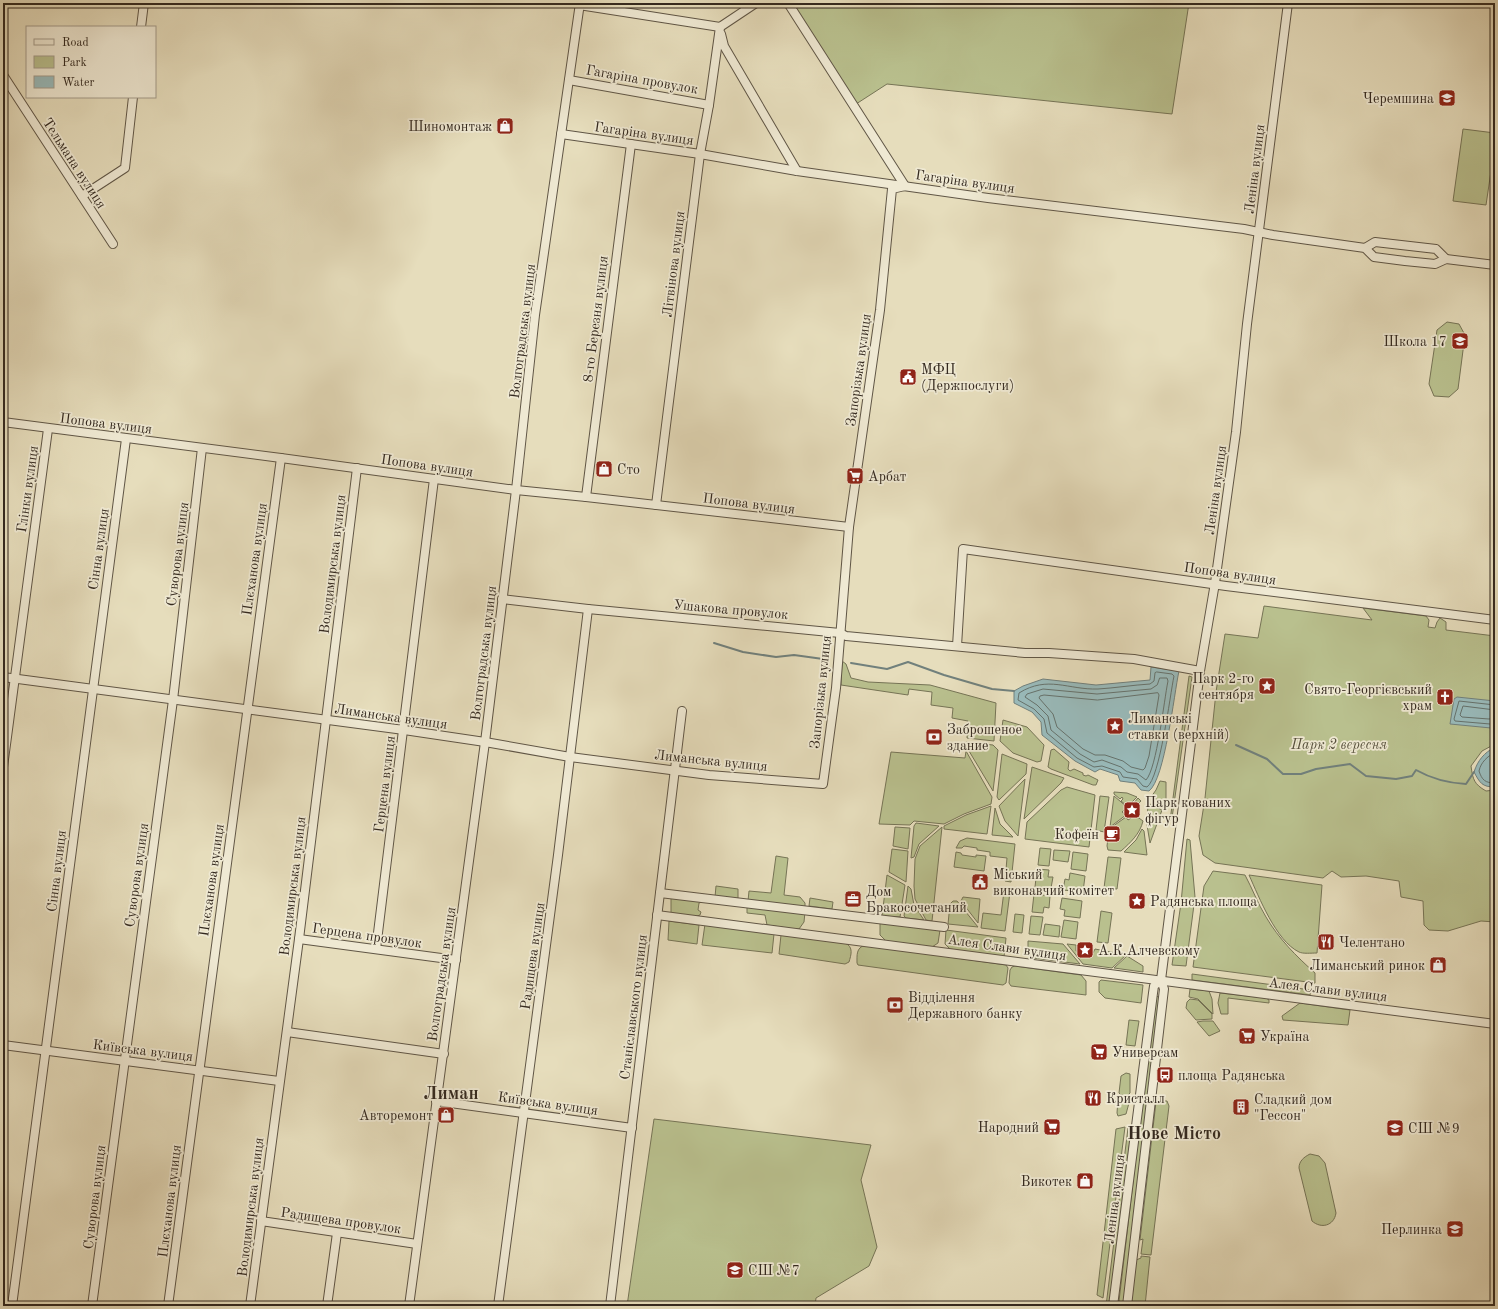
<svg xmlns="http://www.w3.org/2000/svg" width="1498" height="1309" font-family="'Old Standard TT',serif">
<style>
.green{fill:#b9c08e;stroke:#767456}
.water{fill:#99baba;stroke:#71807c}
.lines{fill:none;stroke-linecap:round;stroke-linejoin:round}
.shore{stroke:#66726c;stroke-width:1}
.stream{stroke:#71807c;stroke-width:2}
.minor-casing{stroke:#605646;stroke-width:10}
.minor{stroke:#efe9d3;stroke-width:8}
.labels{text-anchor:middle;stroke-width:3.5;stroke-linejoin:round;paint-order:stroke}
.street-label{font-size:14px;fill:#34291f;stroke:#efe9d3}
.poi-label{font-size:14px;fill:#34291f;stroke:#efe9d3;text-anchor:start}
.park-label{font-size:14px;font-style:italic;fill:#554f3b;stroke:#efe9d3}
.district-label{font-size:18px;font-weight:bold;fill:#34291f;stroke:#efe9d3}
</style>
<rect width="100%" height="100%" fill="#e6ddbc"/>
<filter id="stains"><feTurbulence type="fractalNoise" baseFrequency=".005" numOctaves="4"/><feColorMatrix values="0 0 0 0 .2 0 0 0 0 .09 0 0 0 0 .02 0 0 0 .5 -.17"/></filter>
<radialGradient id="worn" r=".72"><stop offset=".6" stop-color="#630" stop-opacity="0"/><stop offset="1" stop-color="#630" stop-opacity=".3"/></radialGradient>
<g class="green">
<path d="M788 3H1189L1172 114 887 84 853 106Z"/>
<path d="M1463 129 1495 133V144L1486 205 1453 201Z"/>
<path d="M1447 322 1459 324 1465 335 1458 389 1449 397 1434 396 1429 384 1437 330Z"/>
<path d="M1264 606 1372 620 1363 608 1426 616 1429 620 1428 627 1435 628 1437 622 1440 618 1446 622V630L1495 636V744L1482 751 1471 766C1473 780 1474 784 1486 791L1495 790V922L1481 921 1448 931 1429 930 1424 925 1423 901 1401 897 1399 881 1366 876 1341 877 1332 871 1323 878 1215 863 1203 855 1199 836 1205 798 1216 692 1225 634 1258 638Z"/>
<path d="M842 661 846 664 851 678 868 682 930 685 996 703 994 741 967 738 968 721 952 718 953 708 931 705 932 692 909 689 908 695 841 685Z"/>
<path d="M1189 676 1192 677 1172 818 1170 821Z"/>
<path d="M1003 720 1027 727 1044 745 1041 761 1037 762 1013 753 1000 741Z"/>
<path d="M966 742 993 745 998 750 993 791 966 746Z"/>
<path d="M1054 749 1069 762 1068 769 1070 771 1074 769 1083 773V775L1086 776 1088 775 1098 780 1096 785H1093L1051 769 1048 767 1051 750Z"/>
<path d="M966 751 992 797 991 804 964 814 944 824 914 821 910 825 879 824 891 752 965 758Z"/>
<path d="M1002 754 1027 764 1026 774 999 800 997 797Z"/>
<path d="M1032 767 1064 778 1061 783 1024 819Z"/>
<path d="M1025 779 1018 836 1005 821 999 806Z"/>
<path d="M1160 781 1166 782V804L1151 797 1156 790Z"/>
<path d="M1067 787 1095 795 1089 847 1025 839 1027 822 1061 790Z"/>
<path d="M1114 792 1127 793 1137 797 1131 803 1133 804 1138 798 1141 801 1132 810 1121 801 1123 799 1122 797 1120 799 1114 794Z"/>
<path d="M1100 796 1109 797 1104 832 1096 830Z"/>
<path d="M1114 796 1127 807 1122 812 1126 815 1110 827Z"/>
<path d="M1148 803 1162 810 1150 843 1147 825Z"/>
<path d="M991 806 987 834 944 829V826L966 815Z"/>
<path d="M995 808 1000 824 1013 837 992 835Z"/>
<path d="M1132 813 1143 821C1140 834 1130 843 1121 851L1108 850 1107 846 1109 829 1126 817 1128 820 1131 818 1129 815Z"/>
<path d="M916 823 939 826 919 844 914 857 911 858 914 826Z"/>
<path d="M895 827 910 828 908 849 893 846Z"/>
<path d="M942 827 932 921 926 920 915 899 914 886 915 859 920 846Z"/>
<path d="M1142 829 1144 831 1147 855 1124 852 1136 840Z"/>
<path d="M967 838 1015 844 1011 882 1005 881 1007 858 990 856V852L977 850V848L964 846 962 848H956L960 841Z"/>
<path d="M1187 839 1190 840 1195 897 1186 966 1172 965 1181 903Z"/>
<path d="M1040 848 1051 849 1049 866 1038 865Z"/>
<path d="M892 849 908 851 906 882 889 872Z"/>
<path d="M1054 850 1070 851 1068 862 1053 860Z"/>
<path d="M956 852 961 853 962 855 976 857V855L986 856 984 871 954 867Z"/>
<path d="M1073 852 1088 854 1086 871 1071 869Z"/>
<path d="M776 856 788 858 784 895 800 897 805 903V909L748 901 749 891 771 893Z"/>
<path d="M1108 857 1121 858 1117 889 1104 888Z"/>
<path d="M1037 869 1049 870 1048 877H1053L1051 888 1035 887Z"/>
<path d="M1213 871 1245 875C1252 888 1258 904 1266 917 1279 939 1296 956 1315 973V983L1193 967 1204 886Z"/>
<path d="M1070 873 1085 876 1083 892 1063 890 1065 879 1069 880Z"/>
<path d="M887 875 905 885 900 917 882 916Z"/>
<path d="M1249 875 1322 885 1317 953C1311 953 1303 954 1299 952 1276 941 1259 897 1249 875Z"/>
<path d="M716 886 738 889V900L715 897Z"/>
<path d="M908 886 911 889 914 905 924 920 906 918 904 916Z"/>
<path d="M1004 891 1010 892 1005 931 981 928 983 913 1001 915Z"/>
<path d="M1034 894 1050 896 1049 908 1044 907 1043 913 1032 912Z"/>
<path d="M671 896 702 902 699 903 698 910 701 912 700 915C692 919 679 914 671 913Z"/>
<path d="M963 897 980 899 978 923 961 901Z"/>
<path d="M810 898 833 902 832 909 809 906Z"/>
<path d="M1062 898 1082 901 1080 918 1064 916 1065 910 1060 909Z"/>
<path d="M953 901H957L978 927 948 924 950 904Z"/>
<path d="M747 904 805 912 804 922 799 929H794L767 925 765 915 747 913Z"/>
<path d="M1101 911 1112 913 1108 943 1097 942Z"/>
<path d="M1015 914 1024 915 1022 933 1013 932Z"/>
<path d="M1031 916 1043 917 1040 935 1029 934Z"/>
<path d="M1064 920 1078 922 1076 939 1061 937Z"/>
<path d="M669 921 699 925 697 944 668 940Z"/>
<path d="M880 921 940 930 938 943 932 947 886 941 880 935Z"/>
<path d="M705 924 774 934 772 953 702 945Z"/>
<path d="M1045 924 1060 926 1059 937 1043 935Z"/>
<path d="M946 930 1006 938 1004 957 950 949 945 944Z"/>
<path d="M781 935 845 943C854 947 851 955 849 962L845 964 779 954Z"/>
<path d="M1028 941 1063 944 1080 964 1033 958 1028 954Z"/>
<path d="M1067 944 1076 945V951L1093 953 1095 949 1126 955 1112 968 1083 964Z"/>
<path d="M865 945 1006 965 1008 968 1006 983 1003 985 858 965 857 963C857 955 856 948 865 945Z"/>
<path d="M1127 956 1143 966V972L1114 968Z"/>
<path d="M1015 966 1081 975 1086 981V995L1011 986 1009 983 1010 970 1012 967Z"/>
<path d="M1192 974 1311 990 1310 995 1192 980Z"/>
<path d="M1101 980 1143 985 1141 1003 1105 998 1099 992V982Z"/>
<path d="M1190 989 1209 991 1212 999 1213 1014 1198 999 1189 997Z"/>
<path d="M1220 993 1266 998 1269 1000V1003L1228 998V1014H1221L1218 1003Z"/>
<path d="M1155 996 1160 997 1124 1303 1119 1301Z"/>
<path d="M1190 999 1198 1000 1212 1014V1019L1196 1020 1186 1008 1187 1002Z"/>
<path d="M1300 1003 1350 1010 1348 1025 1283 1020 1282 1016Z"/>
<path d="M1129 1020 1139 1021 1135 1046 1126 1045Z"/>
<path d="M1203 1021H1213L1220 1031 1209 1036 1197 1022Z"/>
<path d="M1126 1073 1130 1074V1093L1127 1096 1121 1095 1119 1093 1121 1076Z"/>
<path d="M1118 1099H1124L1129 1103 1126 1114 1118 1116 1117 1113Z"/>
<path d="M1161 1101H1167L1169 1106 1151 1255 1141 1254 1143 1239 1140 1240 1156 1102Z"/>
<path d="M654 1119 871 1145 861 1180 877 1247 869 1266 816 1298 815 1306H627Z"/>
<path d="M1125 1127 1103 1298 1097 1295 1116 1129Z"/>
<path d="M1128 1128 1130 1129 1131 1132 1110 1306H1106Z"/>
<path d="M1310 1154 1319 1156 1325 1163 1336 1213C1334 1226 1321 1229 1312 1221L1299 1168C1299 1161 1304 1157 1310 1154Z"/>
<path d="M1141 1256 1150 1257 1145 1306H1131L1136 1260 1141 1258Z"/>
</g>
<g class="water">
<path d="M1151 667 1179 671C1174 694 1165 779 1149 791L1141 790 1135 783 1120 781 1118 775 1100 769 1095 772 1075 761 1042 735 1041 722 1032 712 1014 703V691L1023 686 1043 679 1096 685 1150 680Z"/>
<path d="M1457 697 1495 701 1494 726 1491 728 1450 724 1454 699Z"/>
<path d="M1495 747V787C1482 787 1480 783 1474 772 1478 760 1484 753 1495 747Z"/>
</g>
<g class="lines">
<g class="shore">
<path d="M1157 672 1172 674 1174 676C1170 695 1160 778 1147 787L1143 786 1137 779 1123 777 1120 772 1102 766 1094 767 1077 758 1047 733 1044 719 1034 709 1018 700 1019 693C1048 675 1068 690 1098 689 1115 688 1133 685 1150 684L1154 681 1155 673Z"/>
<path d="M1160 678H1167L1168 681C1164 700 1157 768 1146 780L1138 774 1127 772 1121 767 1102 760 1094 762 1080 754 1051 730 1048 716 1037 705 1025 697 1027 694 1043 689 1097 694 1151 689 1157 685Z"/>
<path d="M1158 693 1159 695 1149 756 1145 768 1143 770 1131 767 1123 761 1105 755H1095L1083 749 1057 727 1053 714 1039 698 1040 696 1044 695 1097 700Z"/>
<path d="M1495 705 1459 701 1454 719 1455 721 1490 724 1495 723"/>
<path d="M1495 710 1463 706 1460 715 1462 717 1489 719 1495 718"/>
<path d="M1495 752C1487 757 1481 762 1479 771 1482 780 1485 783 1495 783"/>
</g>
<g class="stream">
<path d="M714 643 743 652 776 657 794 655 823 659"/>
<path d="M851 663 887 669 908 662 944 675 992 689 1014 691"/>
<path d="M1236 745 1267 759 1283 774H1301L1316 769 1350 764 1366 776 1396 779 1412 776 1416 770C1432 779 1447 783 1466 784L1474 772"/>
</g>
<g class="minor-casing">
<g id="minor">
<path d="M579 5 720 27 756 3"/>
<path d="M141 27 144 3"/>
<path d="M721 34 724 46 797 171"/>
<path d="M3 75 113 244"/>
<path d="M569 80 709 105"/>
<path d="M561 134 700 154 797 171 988 198 1244 229 1273 235 1365 248 1374 257 1405 261 1435 264 1446 259 1495 265"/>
<path d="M82 196 125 168 133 97"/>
<path d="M1365 248 1375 242 1436 249 1446 259"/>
<path d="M3 422 281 458 516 490 586 497 849 527"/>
<path d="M586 497 631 144"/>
<path d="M656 505 700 154 709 105 720 27"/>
<path d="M502 599 588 609 840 633 846 636 1025 653H1049L1134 659 1200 671"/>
<path d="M957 646 963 549 1226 586 1495 620"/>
<path d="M3 677 404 730 485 742 570 757 709 775 823 784 836 688 849 527 880 310 892 189 905 186 788 3"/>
<path d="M3 767 48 429"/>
<path d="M660 893 944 927"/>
<path d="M657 915 1495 1024"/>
<path d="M299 939 456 960"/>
<path d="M376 949 434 479"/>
<path d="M287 1032 444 1054"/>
<path d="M3 1045 279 1081"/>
<path d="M436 1101 632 1128"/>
<path d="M261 1221 417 1244"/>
<path d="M12 1306 126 439"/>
<path d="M92 1306 173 700 202 448"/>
<path d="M168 1306 281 458"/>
<path d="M250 1306 299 939 357 468"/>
<path d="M327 1306 337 1233"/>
<path d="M409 1306 485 742 516 490 535 315 580 3"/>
<path d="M498 1306 558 855 588 609"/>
<path d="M610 1306 682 711"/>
<path d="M1113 1306 1153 993 1154 986 1161 980"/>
<path d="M1127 1306 1164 989 1161 980 1200 671 1215 583 1236 432 1247 324 1288 3"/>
</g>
</g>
<use href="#minor" class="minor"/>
</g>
<defs>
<g id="school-square" transform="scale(0.9)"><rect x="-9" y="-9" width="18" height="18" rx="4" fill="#8f2418" stroke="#efe9d3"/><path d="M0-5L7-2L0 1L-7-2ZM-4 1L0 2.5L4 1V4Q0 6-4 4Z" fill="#fff"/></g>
<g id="shop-square" transform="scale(0.9)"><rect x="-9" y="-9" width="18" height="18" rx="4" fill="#8f2418" stroke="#efe9d3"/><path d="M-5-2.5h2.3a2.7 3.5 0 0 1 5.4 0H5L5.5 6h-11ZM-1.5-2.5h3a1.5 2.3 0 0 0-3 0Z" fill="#fff"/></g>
<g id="civic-square" transform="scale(0.9)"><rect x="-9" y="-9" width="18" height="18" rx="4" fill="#8f2418" stroke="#efe9d3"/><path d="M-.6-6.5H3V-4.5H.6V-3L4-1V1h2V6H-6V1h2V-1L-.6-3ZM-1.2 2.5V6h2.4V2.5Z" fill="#fff"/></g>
<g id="supermarket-square" transform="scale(0.9)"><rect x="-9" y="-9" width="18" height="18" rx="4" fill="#8f2418" stroke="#efe9d3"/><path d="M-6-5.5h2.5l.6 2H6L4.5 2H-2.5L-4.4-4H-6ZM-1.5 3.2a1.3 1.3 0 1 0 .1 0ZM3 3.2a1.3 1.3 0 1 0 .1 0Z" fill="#fff"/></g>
<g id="sight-square" transform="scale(0.9)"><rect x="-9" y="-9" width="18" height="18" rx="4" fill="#8f2418" stroke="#efe9d3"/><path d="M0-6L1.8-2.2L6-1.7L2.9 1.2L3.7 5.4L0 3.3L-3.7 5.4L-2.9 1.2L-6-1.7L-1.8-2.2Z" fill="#fff"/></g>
<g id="church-square" transform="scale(0.9)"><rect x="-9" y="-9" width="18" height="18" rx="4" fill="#8f2418" stroke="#efe9d3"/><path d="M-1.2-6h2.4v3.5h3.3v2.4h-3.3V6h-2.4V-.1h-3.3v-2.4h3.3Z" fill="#fff"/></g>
<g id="bank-square" transform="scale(0.9)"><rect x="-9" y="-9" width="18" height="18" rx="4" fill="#8f2418" stroke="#efe9d3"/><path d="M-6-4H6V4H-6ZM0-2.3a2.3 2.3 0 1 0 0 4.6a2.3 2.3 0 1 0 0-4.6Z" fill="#fff"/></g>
<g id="cafe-square" transform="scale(0.9)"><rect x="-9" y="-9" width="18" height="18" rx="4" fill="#8f2418" stroke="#efe9d3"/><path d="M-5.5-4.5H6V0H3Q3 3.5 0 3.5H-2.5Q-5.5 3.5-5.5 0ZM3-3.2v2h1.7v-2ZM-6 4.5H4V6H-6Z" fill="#fff"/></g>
<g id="office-square" transform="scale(0.9)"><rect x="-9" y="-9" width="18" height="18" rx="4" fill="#8f2418" stroke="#efe9d3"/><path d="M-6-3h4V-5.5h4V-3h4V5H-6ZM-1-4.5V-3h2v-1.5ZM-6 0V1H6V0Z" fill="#fff"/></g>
<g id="restaurant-square" transform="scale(0.9)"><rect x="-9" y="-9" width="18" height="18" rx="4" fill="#8f2418" stroke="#efe9d3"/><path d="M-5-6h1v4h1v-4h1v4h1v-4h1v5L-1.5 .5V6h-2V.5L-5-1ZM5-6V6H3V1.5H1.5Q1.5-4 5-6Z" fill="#fff"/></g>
<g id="bus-square" transform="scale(0.9)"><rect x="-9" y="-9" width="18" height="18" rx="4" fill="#8f2418" stroke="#efe9d3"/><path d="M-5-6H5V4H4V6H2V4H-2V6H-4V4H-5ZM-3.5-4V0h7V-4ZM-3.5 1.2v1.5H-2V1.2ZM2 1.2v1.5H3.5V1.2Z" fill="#fff"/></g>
<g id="building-square" transform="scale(0.9)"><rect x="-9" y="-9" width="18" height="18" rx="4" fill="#8f2418" stroke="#efe9d3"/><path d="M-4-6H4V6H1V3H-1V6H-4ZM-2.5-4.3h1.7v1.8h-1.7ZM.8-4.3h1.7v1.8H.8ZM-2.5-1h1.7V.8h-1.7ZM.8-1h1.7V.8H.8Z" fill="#fff"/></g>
</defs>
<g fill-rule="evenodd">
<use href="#school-square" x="1447" y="98"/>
<use href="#shop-square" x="505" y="126"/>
<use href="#school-square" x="1460" y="341"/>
<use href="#civic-square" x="908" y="377"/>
<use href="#shop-square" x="604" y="469"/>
<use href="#supermarket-square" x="855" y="476"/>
<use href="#sight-square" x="1267" y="686"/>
<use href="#church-square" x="1445" y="697"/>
<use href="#sight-square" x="1115" y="726"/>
<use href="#bank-square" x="934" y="737"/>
<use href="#sight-square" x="1132" y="810"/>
<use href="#cafe-square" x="1112" y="834"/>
<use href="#civic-square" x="980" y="882"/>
<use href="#office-square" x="853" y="899"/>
<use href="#sight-square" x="1137" y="901"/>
<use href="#restaurant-square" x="1326" y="942"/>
<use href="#sight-square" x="1085" y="950"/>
<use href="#shop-square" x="1438" y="965"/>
<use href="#bank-square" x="895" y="1005"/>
<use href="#supermarket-square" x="1247" y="1036"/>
<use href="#supermarket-square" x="1099" y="1052"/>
<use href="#bus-square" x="1165" y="1075"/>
<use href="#restaurant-square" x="1093" y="1098"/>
<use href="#building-square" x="1241" y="1107"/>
<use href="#shop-square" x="446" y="1115"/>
<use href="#supermarket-square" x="1052" y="1127"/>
<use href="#school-square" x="1395" y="1128"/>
<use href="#shop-square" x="1085" y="1181"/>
<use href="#school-square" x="1455" y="1229"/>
<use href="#school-square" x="735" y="1270"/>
</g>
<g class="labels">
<g class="street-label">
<text transform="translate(642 79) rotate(10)" y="5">Гагаріна провулок</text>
<text transform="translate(644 133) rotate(8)" y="5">Гагаріна вулиця</text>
<text transform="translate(75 163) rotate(57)" y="5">Тельмана вулиця</text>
<text transform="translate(1254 169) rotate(-83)" y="5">Леніна вулиця</text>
<text transform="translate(965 181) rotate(8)" y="5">Гагаріна вулиця</text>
<text transform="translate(673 264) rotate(-83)" y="5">Літвінова вулиця</text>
<text transform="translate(595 319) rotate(-83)" y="5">8-го Березня вулиця</text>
<text transform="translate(522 331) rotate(-83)" y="5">Волгоградська вулиця</text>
<text transform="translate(858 370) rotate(-82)" y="5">Запорізька вулиця</text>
<text transform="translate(106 423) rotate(7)" y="5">Попова вулиця</text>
<text transform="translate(427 465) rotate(8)" y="5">Попова вулиця</text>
<text transform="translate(27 489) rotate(-82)" y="5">Глінки вулиця</text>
<text transform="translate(1215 490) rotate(-82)" y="5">Леніна вулиця</text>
<text transform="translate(749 503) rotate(7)" y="5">Попова вулиця</text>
<text transform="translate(98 549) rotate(-82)" y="5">Сінна вулиця</text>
<text transform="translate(177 554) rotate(-83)" y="5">Суворова вулиця</text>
<text transform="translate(254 559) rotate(-82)" y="5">Плєханова вулиця</text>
<text transform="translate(332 564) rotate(-83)" y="5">Володимирська вулиця</text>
<text transform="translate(1230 573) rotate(8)" y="5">Попова вулиця</text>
<text transform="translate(731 609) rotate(5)" y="5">Ушакова провулок</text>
<text transform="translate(483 653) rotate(-83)" y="5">Волгоградська вулиця</text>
<text transform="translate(820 692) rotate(-84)" y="5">Запорізька вулиця</text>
<text transform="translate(391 716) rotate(8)" y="5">Лиманська вулиця</text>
<text transform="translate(711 760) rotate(6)" y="5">Лиманська вулиця</text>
<text transform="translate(384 784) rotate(-83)" y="5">Герцена вулиця</text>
<text transform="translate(56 871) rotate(-83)" y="5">Сінна вулиця</text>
<text transform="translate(136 875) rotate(-82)" y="5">Суворова вулиця</text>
<text transform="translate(211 880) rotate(-82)" y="5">Плєханова вулиця</text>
<text transform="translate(292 886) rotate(-83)" y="5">Володимирська вулиця</text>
<text transform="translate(367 935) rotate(8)" y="5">Герцена провулок</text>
<text transform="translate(1007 947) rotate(8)" y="5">Алея Слави вулиця</text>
<text transform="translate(532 956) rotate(-82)" y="5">Радищева вулиця</text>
<text transform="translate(441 974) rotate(-82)" y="5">Волгоградська вулиця</text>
<text transform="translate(1328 989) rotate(7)" y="5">Алея Слави вулиця</text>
<text transform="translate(633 1007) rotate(-83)" y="5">Станіславського вулиця</text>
<text transform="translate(143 1050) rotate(7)" y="5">Київська вулиця</text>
<text transform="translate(548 1103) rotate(8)" y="5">Київська вулиця</text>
<text transform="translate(94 1197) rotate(-83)" y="5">Суворова вулиця</text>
<text transform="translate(1114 1199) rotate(-83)" y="5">Леніна вулиця</text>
<text transform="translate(169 1201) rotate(-83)" y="5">Плєханова вулиця</text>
<text transform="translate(250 1207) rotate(-83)" y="5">Володимирська вулиця</text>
<text transform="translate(341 1220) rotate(8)" y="5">Радищева провулок</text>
</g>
<g class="poi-label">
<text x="1434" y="103" text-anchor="end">Черемшина</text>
<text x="492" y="131" text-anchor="end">Шиномонтаж</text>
<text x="1447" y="346" text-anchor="end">Школа 17</text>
<text x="921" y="374">МФЦ<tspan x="921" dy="16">(Держпослуги)</tspan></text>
<text x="617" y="474">Сто</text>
<text x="868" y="481">Арбат</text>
<text x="1254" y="683" text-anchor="end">Парк 2-го<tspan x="1254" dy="16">сентября</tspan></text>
<text x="1432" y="694" text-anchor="end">Свято-Георгієвський<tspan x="1432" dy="16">храм</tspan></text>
<text x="1128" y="723">Лиманські<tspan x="1128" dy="16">ставки (верхній)</tspan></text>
<text x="947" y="734">Заброшеное<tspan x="947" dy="16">здание</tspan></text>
<text x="1145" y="807">Парк кованих<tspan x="1145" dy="16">фігур</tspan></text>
<text x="1099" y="839" text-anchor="end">Кофеїн</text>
<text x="993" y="879">Міський<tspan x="993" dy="16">виконавчий комітет</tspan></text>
<text x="866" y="896">Дом<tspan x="866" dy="16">Бракосочетаний</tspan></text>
<text x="1150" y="906">Радянська площа</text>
<text x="1339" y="947">Челентано</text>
<text x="1098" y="955">А.К.Алчевскому</text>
<text x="1425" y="970" text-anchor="end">Лиманський ринок</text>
<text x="908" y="1002">Відділення<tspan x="908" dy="16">Державного банку</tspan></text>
<text x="1260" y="1041">Україна</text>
<text x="1112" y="1057">Универсам</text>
<text x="1178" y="1080">площа Радянська</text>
<text x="1106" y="1103">Кристалл</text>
<text x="1254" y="1104">Сладкий дом<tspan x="1254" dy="16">"Гессон"</tspan></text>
<text x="433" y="1120" text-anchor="end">Авторемонт</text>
<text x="1039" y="1132" text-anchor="end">Народний</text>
<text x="1408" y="1133">СШ №9</text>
<text x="1072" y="1186" text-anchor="end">Викотек</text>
<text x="1442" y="1234" text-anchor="end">Перлинка</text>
<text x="748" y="1275">СШ №7</text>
</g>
<g class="park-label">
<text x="1339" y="749">Парк 2 вересня</text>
</g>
<g class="district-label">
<text x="451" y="1099">Лиман</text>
<text x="1174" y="1139">Нове Місто</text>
</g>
</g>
<rect width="1498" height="1309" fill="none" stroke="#e6ddbc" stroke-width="16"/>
<rect x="4" y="4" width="1490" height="1301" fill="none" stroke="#34291f" stroke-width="2"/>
<rect x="8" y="8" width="1482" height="1293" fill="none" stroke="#34291f"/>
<rect x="26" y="26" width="130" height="72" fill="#efe9d3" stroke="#a49c8b"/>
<rect x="34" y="39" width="20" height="6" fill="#efe9d3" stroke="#a49c8b"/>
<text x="62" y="46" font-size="12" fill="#34291f">Road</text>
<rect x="34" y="56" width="20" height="12" fill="#b9c08e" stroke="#a49c8b"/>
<text x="62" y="66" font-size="12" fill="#34291f">Park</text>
<rect x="34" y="76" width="20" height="12" fill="#99baba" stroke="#a49c8b"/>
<text x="62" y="86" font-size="12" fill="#34291f">Water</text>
<rect width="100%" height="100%" filter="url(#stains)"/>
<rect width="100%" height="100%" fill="url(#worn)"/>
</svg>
